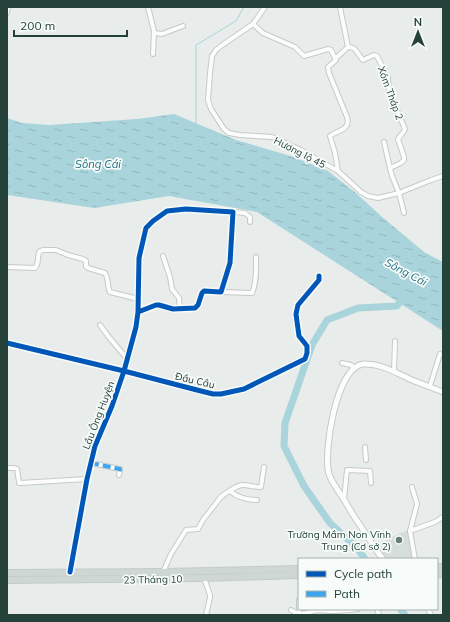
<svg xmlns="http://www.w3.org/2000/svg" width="450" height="622" font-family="Mulish,sans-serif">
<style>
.built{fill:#d6dedb}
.water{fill:url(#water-ripples)}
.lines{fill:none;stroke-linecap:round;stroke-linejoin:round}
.stream{stroke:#a9d4db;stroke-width:1}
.river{stroke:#a9d4db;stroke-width:7}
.minor-casing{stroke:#c5cac8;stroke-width:6}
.tertiary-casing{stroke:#c5cac8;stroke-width:7}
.primary-casing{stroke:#c3ccc9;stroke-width:8}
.minor{stroke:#fcfcfc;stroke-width:4}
.tertiary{stroke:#fcfcfc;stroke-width:5}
.primary{stroke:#cfd7d5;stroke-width:6}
.quiet{stroke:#3ea4ec;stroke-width:4;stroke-dasharray:8 4;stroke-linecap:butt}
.cycleway-casing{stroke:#f7fbf9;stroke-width:8}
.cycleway{stroke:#0057b8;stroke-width:5}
.poi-dot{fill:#697e78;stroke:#f7fbf9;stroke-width:1.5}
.labels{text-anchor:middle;stroke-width:3.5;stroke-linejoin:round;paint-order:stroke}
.street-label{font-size:10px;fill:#24423a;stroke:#f7fbf9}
.poi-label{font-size:10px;fill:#24423a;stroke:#f7fbf9;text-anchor:end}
.water-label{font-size:11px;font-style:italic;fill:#1c6f80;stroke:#f7fbf9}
</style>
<defs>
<pattern id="water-ripples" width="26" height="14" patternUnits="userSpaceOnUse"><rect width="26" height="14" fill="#a9d4db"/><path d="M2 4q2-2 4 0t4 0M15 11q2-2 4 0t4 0" fill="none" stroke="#91b7bd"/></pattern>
</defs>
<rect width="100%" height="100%" fill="#e8edeb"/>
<path class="built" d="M409 530 414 559H384L376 546 398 534Z"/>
<path class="water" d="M174 114 236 140 294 157 328 171 356 193 381 216 424 252 443 262V331L257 212 169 196 94 208 7 195V118L22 123 49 125 137 119Z"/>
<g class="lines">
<path class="stream" d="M196 123V45L236 21 244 7"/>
<g class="river">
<path d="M365 559 357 548 330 523 304 486 284 446 285 423 312 345 327 320 358 308 397 306 405 295"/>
<path d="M400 609 405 615"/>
</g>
<g class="minor-casing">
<g id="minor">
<path d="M148 7 154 31 153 54"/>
<path d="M265 7 253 24 221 46 216 50 212 56 210 73 208 100 211 109 224 129 229 133 240 135 272 137 301 150 313 157 338 171 361 192 368 196 378 198 399 193 431 180 443 176"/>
<path d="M340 7 348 47C356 46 358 55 363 60L374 55 377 56 388 78 389 92 405 129C404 133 400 135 398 139L404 157V160L401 163 390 168 392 176 399 193 404 213"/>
<path d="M7 13 8 7"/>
<path d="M253 24 263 33 295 47 304 56 328 49 331 50 336 60 328 67 329 73 347 117C351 130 338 130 330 136L335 153 338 171"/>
<path d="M154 33 162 34 183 26"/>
<path d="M336 58 348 47"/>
<path d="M384 142 390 168"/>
<path d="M233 212 245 213 250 217V222"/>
<path d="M163 256 170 277 172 289 179 298 180 309"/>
<path d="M7 267 35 268C40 263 36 257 40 251L44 250H56L68 255 83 259 86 261V266L88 268 105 273C109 279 107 287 110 292L138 299"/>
<path d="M221 292 252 293C257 283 256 268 256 257"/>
<path d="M100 325 108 336 128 360"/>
<path d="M7 343 124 371 197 390 213 394H221L244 389 305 359 307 353V346L299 336 296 314 298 305 319 280V276"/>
<path d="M342 363 351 365 354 368"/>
<path d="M394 371 395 341"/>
<path d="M430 386 440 354"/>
<path d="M365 447 366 460"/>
<path d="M91 463 120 469 119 475"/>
<path d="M7 468H15L17 469 19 482V483H20L87 479"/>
<path d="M412 487 417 504 410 531 415 559"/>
<path d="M230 491C238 498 246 500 257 500"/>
<path d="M344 499 347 470 370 471 371 483"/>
<path d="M410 531 435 522 443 517"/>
<path d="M70 572 87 479 95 446 112 406 124 371 136 327 138 312 139 258 146 228 153 221 167 211 186 209 233 212 230 263 221 292 204 291 202 293 198 305 195 308 173 309 159 305H156L138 312"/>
<path d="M163 572 171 554 186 530 198 529 203 520 220 498C224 494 237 485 243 485 248 485 254 487 259 487H261L264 467"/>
<path d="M204 578 210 595V598L206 615"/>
<path d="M377 609 379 615"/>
<path d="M428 609 431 615"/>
<path d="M291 610C301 618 308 611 319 610 323 610 327 611 332 611 340 611 349 610 358 609"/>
<path d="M296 615 299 612V600"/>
</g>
</g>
<g class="tertiary-casing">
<path id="tertiary" d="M383 559C376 551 371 542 366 534 360 525 354 517 349 508 347 505 345 501 343 498 338 490 332 483 329 474 323 453 336 367 363 364 381 363 396 373 412 380 422 384 433 388 443 392"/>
</g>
<g class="primary-casing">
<g id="primary">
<path d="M437 567H443"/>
<path d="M7 573 163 572 299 569"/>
<path d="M437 574H443"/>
<path d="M7 580 204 578 299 575"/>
</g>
</g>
<use href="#minor" class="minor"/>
<use href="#tertiary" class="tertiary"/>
<use href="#primary" class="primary"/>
<path class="quiet" d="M91 463 120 469 119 475"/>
<g class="cycleway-casing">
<g id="cycleway">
<path d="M7 343 124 371 197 390 213 394H221L244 389 305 359 307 353V346L299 336 296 314 298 305 319 280V276"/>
<path d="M70 572 87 479 95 446 112 406 124 371 136 327 138 312 139 258 146 228 153 221 167 211 186 209 233 212 230 263 221 292 204 291 202 293 198 305 195 308 173 309 159 305H156L138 312"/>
</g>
</g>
<use href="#cycleway" class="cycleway"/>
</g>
<circle class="poi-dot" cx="399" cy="540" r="4"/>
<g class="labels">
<g class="street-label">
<text transform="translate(391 93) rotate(70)" y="4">Xóm Tháp 2</text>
<text transform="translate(300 152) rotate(27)" y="4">Hương lộ 45</text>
<text transform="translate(195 380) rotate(13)" y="4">Đầu Cầu</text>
<text transform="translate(98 415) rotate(-69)" y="4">Lầu Ông Huyện</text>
<text transform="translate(153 579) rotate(-1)" y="4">23 Tháng 10</text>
</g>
<g class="poi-label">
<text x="391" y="538">Trường Mầm Non Vĩnh<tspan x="391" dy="12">Trung (Cơ sở 2)</tspan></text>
</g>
<g class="water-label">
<text x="98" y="168">Sông Cái</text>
<text transform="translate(406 272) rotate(28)" y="4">Sông Cái</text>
</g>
</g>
<rect width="450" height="622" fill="none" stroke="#24423a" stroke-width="16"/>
<rect x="298" y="558" width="140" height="52" fill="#f7fbf9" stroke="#a3b1ad"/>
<rect x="306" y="571" width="20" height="6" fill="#0057b8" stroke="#a3b1ad"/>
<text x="334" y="578" font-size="12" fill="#24423a">Cycle path</text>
<rect x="306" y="591" width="20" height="6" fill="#3ea4ec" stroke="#a3b1ad"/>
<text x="334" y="598" font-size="12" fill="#24423a">Path</text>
<g transform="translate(418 32)" stroke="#f7fbf9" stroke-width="3" paint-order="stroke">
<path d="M0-3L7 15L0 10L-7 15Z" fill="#24423a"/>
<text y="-6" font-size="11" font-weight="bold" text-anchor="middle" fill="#24423a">N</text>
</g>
<path d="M14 30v6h113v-6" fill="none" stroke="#24423a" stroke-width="2"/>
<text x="20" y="30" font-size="12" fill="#24423a" stroke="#f7fbf9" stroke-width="3" paint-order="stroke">200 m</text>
</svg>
